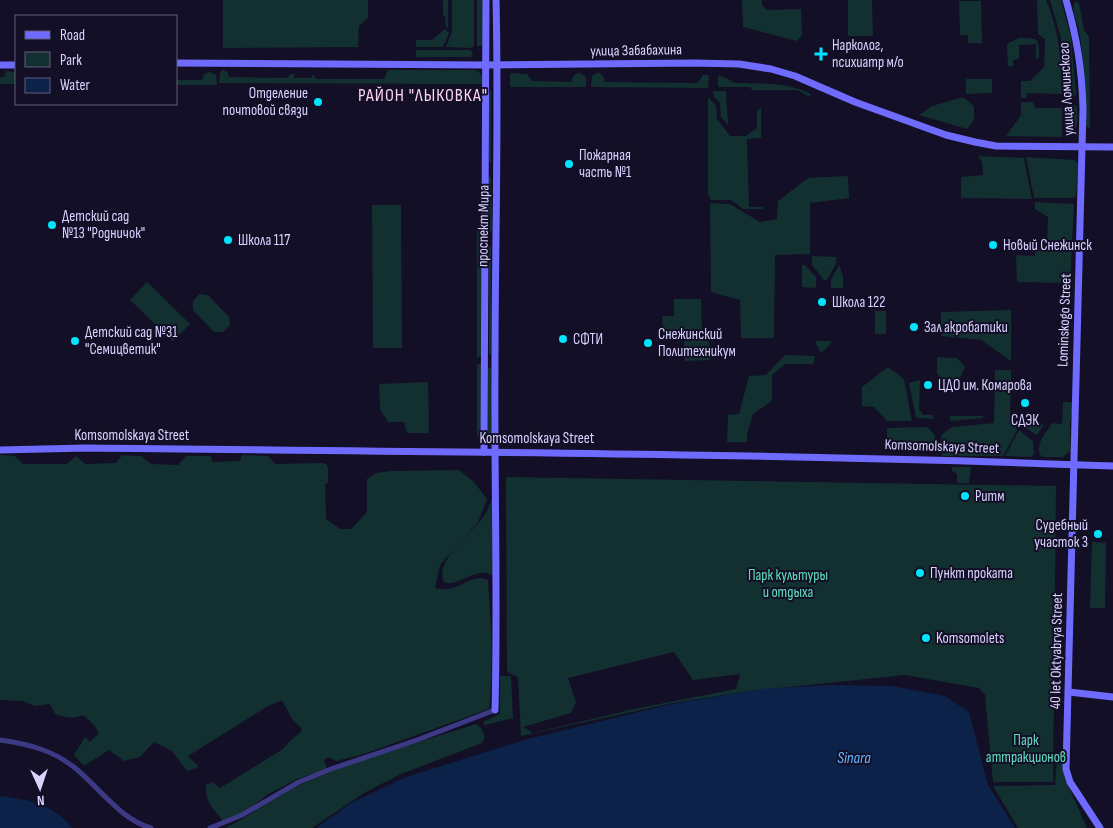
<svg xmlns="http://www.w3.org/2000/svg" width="1113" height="828" font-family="'Sofia Sans Condensed',sans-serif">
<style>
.green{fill:#12302f;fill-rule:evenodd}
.water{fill:#0c2248}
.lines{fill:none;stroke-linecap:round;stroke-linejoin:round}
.street{stroke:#3d3a85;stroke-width:5}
.secondary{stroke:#6f6bff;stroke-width:7}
.poi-dot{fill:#00e5ff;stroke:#130f26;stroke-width:2}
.labels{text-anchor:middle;stroke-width:4;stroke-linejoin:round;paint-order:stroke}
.poi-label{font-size:15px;fill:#d9d4ff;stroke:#130f26;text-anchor:start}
.street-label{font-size:15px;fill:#d9d4ff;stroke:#130f26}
.park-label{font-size:15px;fill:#5fe0c0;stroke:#130f26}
.water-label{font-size:16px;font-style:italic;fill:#62b6ff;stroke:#130f26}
.quarter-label{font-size:18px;letter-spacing:1px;fill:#ffd6f0;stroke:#130f26}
</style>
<rect width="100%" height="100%" fill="#130f26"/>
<g class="green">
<path d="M223 0H368V18L359 26 358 47 223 48Z"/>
<path d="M443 0H448V29L446 26 445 16 443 15Z"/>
<path d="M452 0H474V46L471 48 446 47 452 32Z"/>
<rect x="477" y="0" width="6" height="46"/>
<path d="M742 0H762V5L767 10 801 9 802 35 797 41 743 27Z"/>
<path d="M848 0H872L873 36H848Z"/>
<path d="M1037 0H1046C1059 29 1062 63 1062 94L1027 93 1026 98H1021V81H1030L1044 67 1045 39 1038 34Z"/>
<path d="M1050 0H1061L1071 37 1076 94 1072 98H1067L1061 38Z"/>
<path d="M959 1H981L982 43H968V35H960Z"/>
<path d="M1075 1 1079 3 1084 30 1089 37 1090 129 1086 126C1085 94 1085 62 1079 31 1077 22 1071 9 1075 1Z"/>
<path d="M445 29 449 33 443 47H416V40H432Z"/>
<path d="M1019 38C1038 38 1039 37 1039 57L1036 59V44L1019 45V59L1013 60V66H1008L1007 44Z"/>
<path d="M416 50H470L472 52 473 57H416Z"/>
<path d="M222 70 227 71 229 77 287 78 291 74H294V78H312V74L317 79H384L388 70H473C481 71 483 76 484 84L221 83H219L220 73Z"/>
<path d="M6 71 16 72V84H0V77H4Z"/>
<path d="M209 72 216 75 217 85H176V80H202L204 74Z"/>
<path d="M598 72 603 76 605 82 698 83 703 75H709L708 88 591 87 592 76Z"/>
<path d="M510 73 527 74 532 81 571 82 574 75 580 73 586 77V87H510Z"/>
<path d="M718 75 730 80 734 83C760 84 786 81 811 94L809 97 798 90H752L750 87H718Z"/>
<path d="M966 79H992V93L966 94Z"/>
<rect x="489" y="91" width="2" height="71"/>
<path d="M713 91H726L728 125 721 117 720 102 714 97Z"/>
<path d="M708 97 716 106 717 119 730 136H746L757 128V112L761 107V138L747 139 749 207H763V209H743L731 200H711L708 195Z"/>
<path d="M963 97 974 106V120L967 129 919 115 932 106Z"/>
<path d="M1021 102H1033L1035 108H1062V137L1006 136 1021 115Z"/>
<path d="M1067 103H1071L1077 107C1077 120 1080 131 1066 137Z"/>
<path d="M978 156 1024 158 1032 199 961 198V177L983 175 982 162Z"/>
<path d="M1026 157 1075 160 1078 164 1076 196 1072 198H1034Z"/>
<path d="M848 176 849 198 810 203V254L775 255 774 338H741L740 300 711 292 710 203 730 204 760 222 777 219 778 201 808 178Z"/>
<path d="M488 177H491L492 231H489Z"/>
<path d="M1035 202 1074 204 1070 283 1017 282 1016 255 1035 256V246H1047L1048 217 1035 209Z"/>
<path d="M372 205H401L402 348H373Z"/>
<path d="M477 228 482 231 481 355 477 358Z"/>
<rect x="489" y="246" width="2" height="108"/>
<path d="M812 256 836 257V264L827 280H824L812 265Z"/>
<path d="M802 265H805L816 277V288L802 287Z"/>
<path d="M839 265 843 276V288H831V280Z"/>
<path d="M147 282 190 324 173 341 130 300Z"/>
<path d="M199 294 208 295 229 317 230 325 223 332H214L193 310V301Z"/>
<path d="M674 299H701L702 334 709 343 710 360 685 361 684 334H663L662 316H674Z"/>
<path d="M1011 310V361L981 340 941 336V312Z"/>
<rect x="875" y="311" width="11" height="23"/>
<path d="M816 341H831L832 342 821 353 815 342Z"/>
<path d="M785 355 815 356 813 364H785L772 375V401L753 414 747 435V442H727L728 415 739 414 749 376 766 375Z"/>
<path d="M937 357 957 358 965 367 957 384 940 377 937 373Z"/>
<path d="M477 364H481L482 437H477Z"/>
<path d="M888 367 904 379 912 421H887L874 407 862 406V387Z"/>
<rect x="488" y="368" width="3" height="70"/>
<path d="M995 370H1011L1010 423 1016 427 1017 430 1003 456H942L941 435 952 427 994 423Z"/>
<path d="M920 380 919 409 923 415H933V419L916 418 909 383Z"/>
<path d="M428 382 429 433H407L404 422H388L380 409 379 384Z"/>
<path d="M1063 402H1072L1073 408 1070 423V451L1063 457H1042C1033 446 1046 433 1052 423L1062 424Z"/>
<path d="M950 416H983V418L950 421Z"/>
<path d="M1036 423 1044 425 1037 435 1022 426V424L1034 425Z"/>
<path d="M928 427 935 436V450H887V428Z"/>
<path d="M1019 430 1033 441 1034 454 1031 457 1005 456Z"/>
<path d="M0 455 15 456 23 464H67L76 456 85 464 116 463 122 455 141 456 151 464 178 465 186 456H211L212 462 240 461 242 455 268 456 275 464 322 463 326 464 328 468V483L325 484 326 519 340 529H351L367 512V479L376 473 391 471 459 470 474 482 487 499 478 522 440 565 435 588C440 589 446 590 452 588 464 585 475 574 488 580 491 624 494 665 489 709L364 754 336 761 329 757 324 760 327 769 297 779 267 795 241 815 224 822C214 810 204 801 206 785L212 782 220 788 283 749 291 740 301 732V728L292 719 282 700 268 706 188 756 199 767 187 771 172 751 154 742 140 757 124 761 109 750 84 766 74 755 85 737 90 742 99 733 94 725 83 715C73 719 66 718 55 714L50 704 35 706 22 701 0 700Z"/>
<path d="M952 467H971L969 483H957V474L952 471Z"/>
<path d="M506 477 1056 486 1053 782H993L985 695 979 688 905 675 749 691 673 703 521 736 518 677 507 672ZM674 652 693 680 740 674 736 689 634 709 533 733 523 727 571 713 576 702 568 678Z"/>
<path d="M493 496 495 577C478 564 464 585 445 583 431 565 471 533 481 520 487 513 490 504 493 496Z"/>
<path d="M1092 542 1106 543 1105 608H1090Z"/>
<path d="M500 676H511L513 718 485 725 483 722 500 714Z"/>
<path d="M476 724 481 728 485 737 482 743 401 774 364 793 312 828H225C252 815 275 797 302 784 357 759 418 743 476 724Z"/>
<path d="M1057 759H1065L1067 783 1087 828H1018L993 786 1055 785Z"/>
</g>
<g class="water">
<path d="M831 685 892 686 945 696 969 712 988 785 1015 828H316L351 803 406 777 528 739 672 704 762 689Z"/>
<path d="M0 796C29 800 53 804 72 828H0Z"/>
</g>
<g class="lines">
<g class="street">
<path d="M0 740C28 744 53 750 75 768 100 788 120 819 151 828"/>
<path d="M210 828 242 815 299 782 331 769 417 740 495 710"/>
</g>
<g class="secondary">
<path d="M1066 0C1077 38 1082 69 1083 109L1066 769 1070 782 1100 828"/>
<path d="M176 63 486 65 694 63 739 64 771 69 795 76 855 102 946 135 975 142 996 146 1113 147"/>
<path d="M0 65H16"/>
<path d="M0 450 86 448C428 452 771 453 1113 466"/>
<path d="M484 452 486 0"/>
<path d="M1069 692 1113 697"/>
<path d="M495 710C498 594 494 478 495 363 495 242 499 121 496 0"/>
</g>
</g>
<g class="poi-dot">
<path d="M818.5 46.5h5v5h5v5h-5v5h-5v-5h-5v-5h5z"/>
<circle cx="318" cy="102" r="5"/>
<circle cx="569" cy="164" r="5"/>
<circle cx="52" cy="225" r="5"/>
<circle cx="228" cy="240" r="5"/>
<circle cx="993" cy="245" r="5"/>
<circle cx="822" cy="302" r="5"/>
<circle cx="914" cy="327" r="5"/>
<circle cx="563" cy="339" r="5"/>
<circle cx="75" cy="341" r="5"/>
<circle cx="648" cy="343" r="5"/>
<circle cx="928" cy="385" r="5"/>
<circle cx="1025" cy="403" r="5"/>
<circle cx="965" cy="496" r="5"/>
<circle cx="1098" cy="534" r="5"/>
<circle cx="920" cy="573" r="5"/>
<circle cx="926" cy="638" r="5"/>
</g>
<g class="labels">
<g class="poi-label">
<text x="832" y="50">Нарколог,<tspan x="832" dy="17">психиатр м/о</tspan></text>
<text x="308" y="98" text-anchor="end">Отделение<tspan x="308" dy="17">почтовой связи</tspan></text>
<text x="579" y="160">Пожарная<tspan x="579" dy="17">часть №1</tspan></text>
<text x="62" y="221">Детский сад<tspan x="62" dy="17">№13 "Родничок"</tspan></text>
<text x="238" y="245">Школа 117</text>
<text x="1003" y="250">Новый Снежинск</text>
<text x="832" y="307">Школа 122</text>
<text x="924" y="332">Зал акробатики</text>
<text x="85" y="337">Детский сад №31<tspan x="85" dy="17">"Семицветик"</tspan></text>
<text x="658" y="339">Снежинский<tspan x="658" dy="17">Политехникум</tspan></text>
<text x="573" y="344">СФТИ</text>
<text x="938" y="390">ЦДО им. Комарова</text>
<text x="1025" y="425" text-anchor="middle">СДЭК</text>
<text x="975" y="501">Ритм</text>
<text x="1088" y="530" text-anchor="end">Судебный<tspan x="1088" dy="17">участок 3</tspan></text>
<text x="930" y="578">Пункт проката</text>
<text x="936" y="643">Komsomolets</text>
</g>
<g class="street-label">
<text transform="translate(636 50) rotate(-1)" y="5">улица Забабахина</text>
<text transform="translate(1066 89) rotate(-93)" y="5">улица Ломинского</text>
<text transform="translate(483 226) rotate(-89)" y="5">проспект Мира</text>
<text transform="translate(1064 320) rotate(-88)" y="5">Lominskogo Street</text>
<text x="132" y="440">Komsomolskaya Street</text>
<text x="537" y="443">Komsomolskaya Street</text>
<text transform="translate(942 446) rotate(2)" y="5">Komsomolskaya Street</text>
<text transform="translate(1056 651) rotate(-89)" y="5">40 let Oktyabrya Street</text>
</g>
<g class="park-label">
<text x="788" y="580">Парк культуры<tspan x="788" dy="17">и отдыха</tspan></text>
<text x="1026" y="745">Парк<tspan x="1026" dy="17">аттракционов</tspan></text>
</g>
<g class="water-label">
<text x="854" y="763">Sinara</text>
</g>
<g class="quarter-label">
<text x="423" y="101">РАЙОН "ЛЫКОВКА"</text>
</g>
</g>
<rect x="15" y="15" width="162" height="90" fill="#130f26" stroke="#625e7d"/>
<rect x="25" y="31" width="25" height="8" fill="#6f6bff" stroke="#625e7d"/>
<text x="60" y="40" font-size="15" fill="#d9d4ff">Road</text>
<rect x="25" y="52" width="25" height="15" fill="#12302f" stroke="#625e7d"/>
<text x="60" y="65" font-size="15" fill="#d9d4ff">Park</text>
<rect x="25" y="78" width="25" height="15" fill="#0c2248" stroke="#625e7d"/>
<text x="60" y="90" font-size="15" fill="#d9d4ff">Water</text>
<g transform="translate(40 788) rotate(177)" stroke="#130f26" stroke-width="4" paint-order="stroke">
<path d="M0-4L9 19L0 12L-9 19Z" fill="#d9d4ff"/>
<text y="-8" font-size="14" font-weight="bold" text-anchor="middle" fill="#d9d4ff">N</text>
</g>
</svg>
